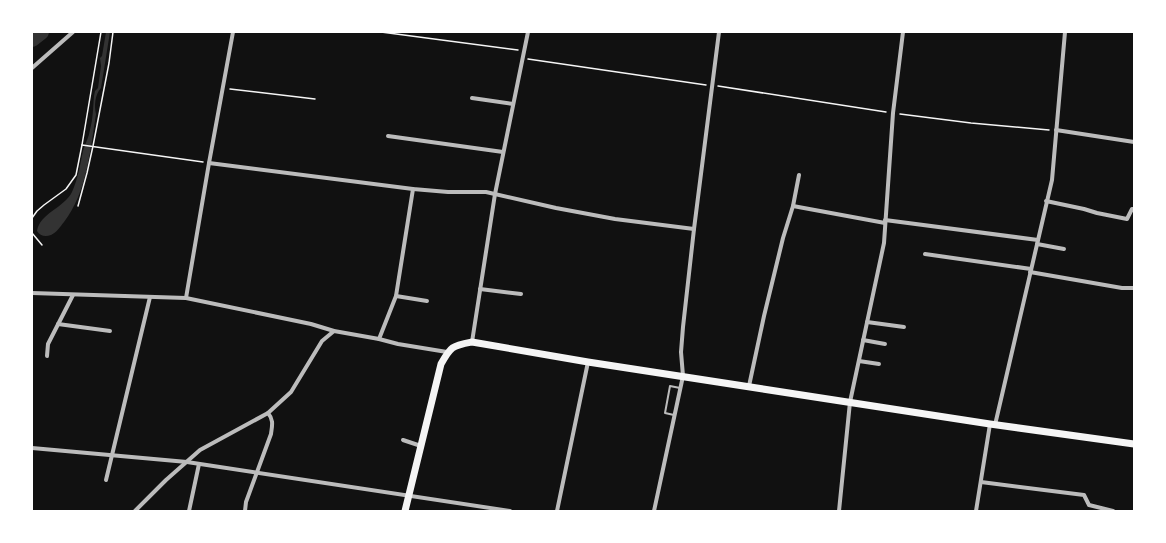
<svg xmlns="http://www.w3.org/2000/svg" width="1166" height="543" font-family="'Titillium Web',sans-serif">
<style>
.water{fill:#333}
.lines{fill:none;stroke-linecap:round;stroke-linejoin:round}
.river{stroke:#333;stroke-width:16}
.path{stroke:#f5f5f5;stroke-width:1.5}
.service{stroke:#bcbcbc;stroke-width:2}
.minor{stroke:#bcbcbc;stroke-width:4}
.primary{stroke:#f5f5f5;stroke-width:7}
</style>
<rect width="100%" height="100%" fill="#111"/>
<path class="water" d="M106 32H110L101 88C95 94 94 106 96 114 90 151 87 192 64 222 60 227 57 232 51 235 45 237 40 236 37 231 40 213 64 208 72 192 78 179 80 165 83 151 85 144 89 137 90 130 93 119 93 108 94 96L95 91 98 88 101 66 100 58 102 56Z"/>
<g class="lines">
<path class="river" d="M32 39 41 32"/>
<g class="path">
<path d="M381 32 518 50"/>
<path d="M528 59 706 85"/>
<path d="M718 86 886 112"/>
<path d="M230 89 315 99"/>
<path d="M900 114 971 123 1049 130"/>
<path d="M82 145 203 162"/>
<path d="M78 206 87 173 93 146 109 63 113 32"/>
<path d="M32 218 37 211 44 205 66 189 76 175 82 145 101 32"/>
<path d="M32 233 42 245"/>
</g>
<path class="service" d="M674 415 665 413 670 386 680 388"/>
<g class="minor">
<path d="M32 68 73 32"/>
<path d="M472 98 513 104"/>
<path d="M1056 130 1134 142"/>
<path d="M388 136 503 152"/>
<path d="M209 163 413 189 448 192H486L556 208 615 219 694 229"/>
<path d="M1046 201 1084 209 1097 213 1127 219 1132 209H1134"/>
<path d="M793 206 885 223"/>
<path d="M885 220 1038 240"/>
<path d="M1037 244 1064 249"/>
<path d="M925 254 1031 269"/>
<path d="M1030 272 1122 288H1134"/>
<path d="M480 289 521 294"/>
<path d="M32 293 186 298 311 324 334 331 379 339 398 344 447 352"/>
<path d="M396 296 427 301"/>
<path d="M186 298 209 163 233 32"/>
<path d="M867 322 904 327"/>
<path d="M58 324 110 331"/>
<path d="M379 339 396 296 413 189"/>
<path d="M863 340 885 344"/>
<path d="M472 342 495 194 528 32"/>
<path d="M47 356 48 344 73 295"/>
<path d="M859 361 879 364"/>
<path d="M749 386 764 316 783 238 793 206 799 175"/>
<path d="M995 425 1052 180 1065 32"/>
<path d="M403 440 421 446"/>
<path d="M32 448 187 462 510 511"/>
<path d="M106 480 150 297"/>
<path d="M981 482 1084 495 1089 505 1113 511"/>
<path d="M135 511 166 480 200 450 268 413 291 392 322 341 334 331"/>
<path d="M189 511 199 464"/>
<path d="M245 511 246 502 271 434C272 426 274 420 268 413"/>
<path d="M557 511 588 362"/>
<path d="M654 511 683 376 681 352 683 327 694 229 719 32"/>
<path d="M839 511 850 402 884 243 893 113 903 32"/>
<path d="M976 511 990 424"/>
</g>
<path class="primary" d="M405 511 441 364C451 346 452 346 472 342L588 362 990 424 1134 444"/>
</g>
<rect width="1166" height="543" fill="none" stroke="#ffffff" stroke-width="66"/>
</svg>
